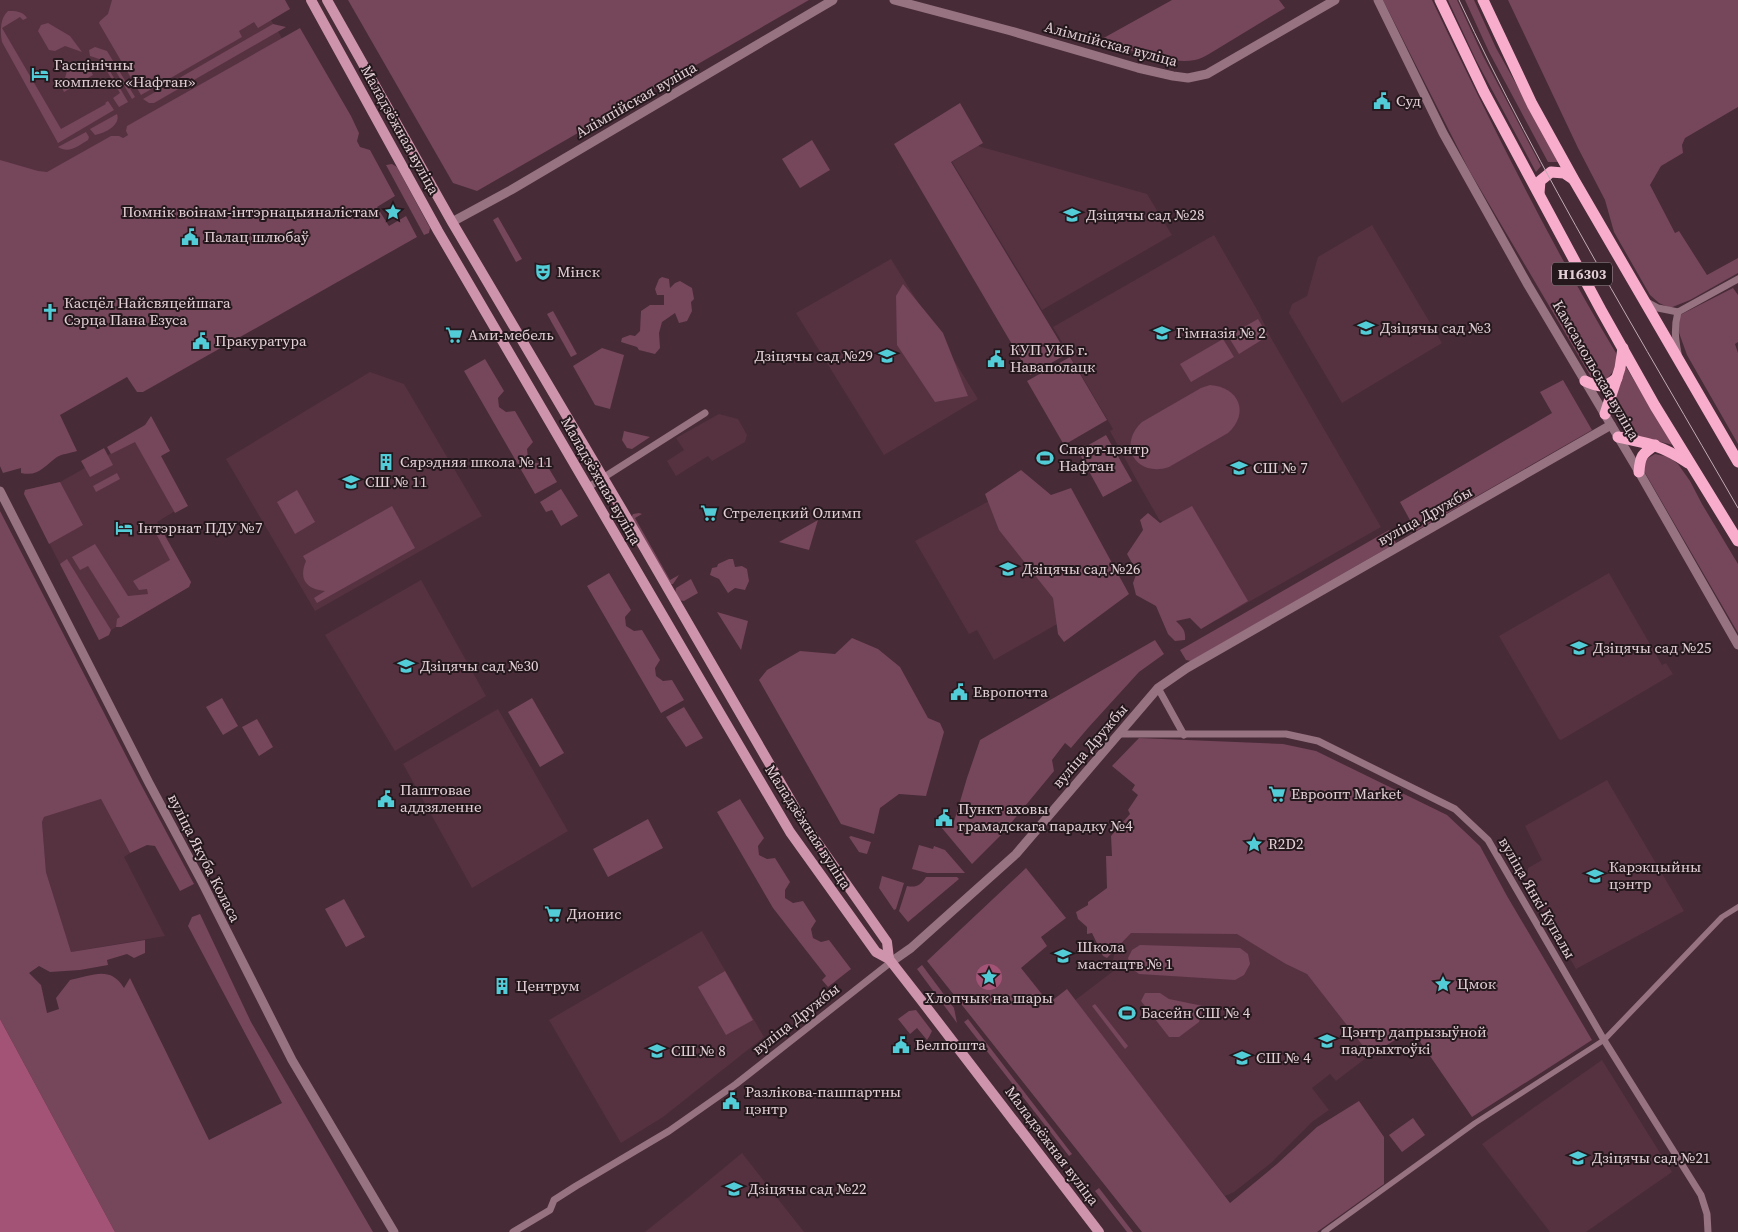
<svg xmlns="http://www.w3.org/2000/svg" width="1738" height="1232" font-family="'Source Serif 4',serif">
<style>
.built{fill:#563241}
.green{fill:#76465a}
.water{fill:#a25376}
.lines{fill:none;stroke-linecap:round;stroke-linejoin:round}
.pedestrian{stroke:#977281;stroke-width:5.5}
.minor{stroke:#977281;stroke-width:7}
.tertiary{stroke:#977281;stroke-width:9}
.secondary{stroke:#ce94ab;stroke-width:10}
.primary{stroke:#f8adcc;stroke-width:11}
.tram{stroke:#c1acb4;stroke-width:1}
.labels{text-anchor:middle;stroke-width:4;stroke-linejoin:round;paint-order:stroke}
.shield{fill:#25181d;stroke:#aa999f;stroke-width:1}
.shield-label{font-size:14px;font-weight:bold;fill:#e3d0d7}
.street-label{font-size:15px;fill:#e3d0d7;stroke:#25181d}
.poi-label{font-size:15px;fill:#e3d0d7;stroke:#25181d;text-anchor:start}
</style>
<rect width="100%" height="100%" fill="#472b37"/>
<g class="built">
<path d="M0 0H259L286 45 0 208Z"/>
<path d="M978 146 1147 194 1172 235 1042 310 952 162Z"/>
<path d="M1372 225 1442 343 1342 403 1289 313 1292 304 1307 296 1318 257Z"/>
<path d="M1214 235 1259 313 1271 338 1381 527 1217 620 1161 520 1160 521 1141 488 1110 431 1113 429 1053 327Z"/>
<path d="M891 259 978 399 884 455 796 313Z"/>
<path d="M370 372 404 384 482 516 315 611 226 459Z"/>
<path d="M719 414 738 419 747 435 745 442 712 461 708 456 676 476 667 461 684 450 676 438Z"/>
<path d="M142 436 180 508 157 522 191 582 189 587 121 627H116L110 631 109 635 99 640 24 494 25 490 60 482Z"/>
<path d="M1030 479 1103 598 994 660 977 630 969 634 915 541Z"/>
<path d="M1609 573 1662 665 1666 663 1673 674 1561 740 1559 739 1499 636Z"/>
<path d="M421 580 486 696 395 751 325 635Z"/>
<path d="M498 709 568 831 472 888 403 764Z"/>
<path d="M1607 780 1684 911 1576 969 1527 883 1528 868 1542 860 1525 826Z"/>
<path d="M101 799 130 853 124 857 165 936 71 952 46 872 42 822 44 817Z"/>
<path d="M1267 922 1370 1055 1336 1081 1330 1074 1312 1088 1329 1110 1312 1122 1271 1163 1234 1192 1225 1196 1074 1001 1116 969 1112 963 1120 935 1119 927Z"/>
<path d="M702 931 764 1037 663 1117 621 1143 549 1020Z"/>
<path d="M1602 1060 1672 1172 1586 1232H1550L1482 1144Z"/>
<path d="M742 1153 804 1232H645L690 1196Z"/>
</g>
<g class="green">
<path d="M112 0H285L290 9 258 28 254 22 239 31 242 37 141 95 99 23 100 21 108 14Z"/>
<path d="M348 0H809L477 191 453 183Z"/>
<path d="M1172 0H1279L1285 8 1209 54C1205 56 1200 59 1195 60 1169 65 1125 49 1100 40Z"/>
<path d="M1383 0H1432C1489 120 1548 239 1616 353 1617 364 1615 372 1606 379L1595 380 1591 377 1469 170Z"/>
<path d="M1448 0H1457L1483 56 1541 166 1536 172 1476 60Z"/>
<path d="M1465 0H1474L1496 48 1560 162H1548L1489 52Z"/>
<path d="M1508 0H1738V107L1685 138 1682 145 1683 153 1661 166 1650 185 1675 233 1679 231 1707 275 1738 258V273L1690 300 1670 308 1659 303 1650 295 1614 232 1605 200 1578 148Z"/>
<path d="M8 11C15 11 23 11 27 18L23 20 20 17 2 28 61 129 106 104 105 103 108 101 114 110 58 143 2 42C0 31 0 18 8 11Z"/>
<path d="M48 23 70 36 82 52 65 46 55 51 49 50 38 31 41 25Z"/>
<path d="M273 24 286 27 154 103H149L143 99Z"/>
<path d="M300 28 351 116 359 133 357 141 360 147 370 150 395 196 377 207 389 226 406 216 417 237 143 392H137L127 377 60 415 77 451C71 453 62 454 57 457 44 466 39 477 21 473V468L3 473 0 466V160L38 171 47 172 111 136H119L123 138 128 135 126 131 127 126Z"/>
<path d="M95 47 107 51 135 97 132 99 111 63 90 56 89 50Z"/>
<path d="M86 61 93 75 64 92 61 86 67 82 65 78 67 71Z"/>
<path d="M93 61 107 66 128 102 119 107 113 98 120 93 105 68 99 72Z"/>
<path d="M960 103 983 143 951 162 1067 354 1030 375 894 144Z"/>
<path d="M117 114C121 125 105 133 95 135L90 129Z"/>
<path d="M86 132 89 137 88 140C78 146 69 154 58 147Z"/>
<path d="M812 140 830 170 800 188 782 159Z"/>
<path d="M392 164 397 167 430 228 429 233 424 235 386 165Z"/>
<path d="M498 217 522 259 516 262 493 220Z"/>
<path d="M662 277 669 279 670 288 675 283 680 281 692 288 694 299 691 302 692 311 687 321 679 323 675 313 662 322 659 333 660 348 655 354 639 350 637 347 621 342 622 338 630 335 635 336 640 331 641 311 650 305H664V295H657L655 289 659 279Z"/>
<path d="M903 284 943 333 968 396 935 402 897 345 896 296Z"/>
<path d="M1733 288 1738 295V342L1735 344 1738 353V444L1687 355 1678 330 1680 315Z"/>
<path d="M553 311 577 354 571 357 547 314Z"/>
<path d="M1258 319 1268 336 1239 354 1228 336Z"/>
<path d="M1223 339 1234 357 1191 382 1180 364Z"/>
<path d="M602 348 624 355 610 409 595 405 573 366Z"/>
<path d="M1070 357 1107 420 1064 445 1027 381Z"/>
<path d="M485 359 504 391 498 398 499 407 506 412 515 411 533 442 527 449 528 458 536 463 545 462 557 482 535 494 464 371Z"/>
<path d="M1626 367 1673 445 1625 433 1611 409Z"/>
<path d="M1563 380 1592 430 1416 531 1400 502 1552 413 1540 392Z"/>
<path d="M1210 385C1239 387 1250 413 1228 433L1169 467C1136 478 1117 445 1142 422L1201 388Z"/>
<path d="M151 416 170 451 161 456 188 506 175 513 135 442 111 454 107 447 145 425Z"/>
<path d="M624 431 650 437 632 449 627 448 622 440Z"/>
<path d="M1106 435 1132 481 1103 497 1078 451Z"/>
<path d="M104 448 113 465 90 477 81 461Z"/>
<path d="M1655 454 1669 457 1678 464 1690 481 1702 504 1738 564V633L1644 471 1645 460Z"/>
<path d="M1021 470 1051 495 1071 488 1129 594 1064 642 1058 634 1053 598 999 530 985 494Z"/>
<path d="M117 473 120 479 96 492 93 486Z"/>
<path d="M60 482 83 525 49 544 24 494 25 490Z"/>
<path d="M561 489 578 516 561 526 552 510 546 512 540 502Z"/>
<path d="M297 490 315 522 295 534 277 502Z"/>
<path d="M392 506 415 548 317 603 314 598 325 591C307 589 298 580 306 561L303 556Z"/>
<path d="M1192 506 1248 601 1201 629 1190 618 1176 621C1182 627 1186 630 1185 640L1175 641 1168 634 1156 606 1136 595 1133 583 1137 572 1127 554 1143 530 1140 520 1148 513 1160 523Z"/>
<path d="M0 511 137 777 194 884 180 891 155 846 147 845 130 853 101 799 44 817 42 822 46 872 71 952 145 940V953L134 958 127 954 107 960 108 965 80 970 50 972 39 966 29 973 41 985 47 1013 59 1009 56 998 70 980C92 976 110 965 124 988L130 978 209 1140 282 1103 188 926 192 917 200 914 251 1022 373 1232H115L0 1019Z"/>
<path d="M639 513 642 514 635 518 670 580 679 575 673 584H671L631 518 633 514Z"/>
<path d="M818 520 809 550 779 542Z"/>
<path d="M155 524 159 525 191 582 189 587 121 627H116L117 619 120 617 88 566 80 570 72 557 95 544 128 596 148 594 147 589 139 590 133 581 170 560 152 526Z"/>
<path d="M1389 530 1396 543 1191 661 1186 660 1180 650Z"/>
<path d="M67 559 111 630 109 635 99 640 60 564Z"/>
<path d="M729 559H733L735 567 742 566 747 569 749 581 745 590 735 588 728 593 719 579 710 575 712 568 717 567 718 564Z"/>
<path d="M609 573 631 610 625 617 626 626 634 631 642 630 660 660 655 668 656 676 663 681 672 680 684 700 661 713 587 586Z"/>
<path d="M691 579 698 593 684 601 678 600 675 594 676 588Z"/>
<path d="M717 612 748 621 741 650Z"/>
<path d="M852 638 878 649 900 667 928 718 940 723 944 732 926 796 899 794 880 808 874 834 841 824 759 680 767 670 800 651 835 654Z"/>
<path d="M1155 640 1164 654 1139 672 1088 728 1071 748 1065 743 1052 760 1054 771 1001 835 972 864 936 821 953 825 967 778 980 740Z"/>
<path d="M222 698 238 726 223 735 206 707Z"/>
<path d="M532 698 564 753 540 767 508 712Z"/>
<path d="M684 707 703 738 686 747 666 717Z"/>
<path d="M257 719 273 747 259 756 242 727Z"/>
<path d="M1139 738 1283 744 1316 751 1447 815 1480 846 1507 896 1592 1040 1472 1117 1412 1030 1370 1055 1307 974 1286 964 1237 934 1131 933 1107 958 1103 956 1092 933 1087 934V927L1078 919 1076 912 1088 905V902L1107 888 1106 856H1112L1111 836 1130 814 1128 810 1138 795 1132 790 1135 785 1112 766Z"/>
<path d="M740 799 764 838 758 846 759 855 767 859 775 858 790 882 785 890V898L793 903 803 901 816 921 811 929 813 938 821 942 829 940 851 969 828 987 822 980 826 976 773 908 717 812Z"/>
<path d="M648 819 663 848 608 877 593 849Z"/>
<path d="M851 836 871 842 867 854 859 852 849 837Z"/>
<path d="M919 845 933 849 934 846 945 850 965 873H927L912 869Z"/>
<path d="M1026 868 1066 918 1041 937 1047 946 1021 968 1049 1003 1067 989 1230 1203 1277 1164 1317 1127 1359 1101 1384 1137V1184L1317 1232H1142L927 961Z"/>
<path d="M882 876 904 883 896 909 894 910 879 888Z"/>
<path d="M926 877H957L959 879 908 922 899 911 907 886C916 888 921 885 926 877Z"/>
<path d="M344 899 365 937 346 947 325 909Z"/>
<path d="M1140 945 1240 948 1248 954 1250 964 1244 975 1235 980 1139 974 1131 968 1128 958 1132 950Z"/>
<path d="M922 965 954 1008 957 1023 917 969Z"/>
<path d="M725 971 753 1020 726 1035 698 987Z"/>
<path d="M1145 993H1160L1169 999 1203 1006 1199 1022 1179 1037H1169L1141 1001Z"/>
<path d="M1095 1004 1128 1046 1125 1049 1092 1006Z"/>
<path d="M916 1010 932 1031 929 1037 927 1040 917 1028 910 1034 898 1019 909 1011Z"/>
<path d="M968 1019 1072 1154 1069 1156 964 1022Z"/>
<path d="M1413 1118 1425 1135 1402 1152 1389 1135Z"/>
<path d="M1099 1188 1133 1232H1127L1095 1191Z"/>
</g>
<g class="water">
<circle cx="989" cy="977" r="13"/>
<path d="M0 1019 115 1232H0Z"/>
</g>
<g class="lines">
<path class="pedestrian" d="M1324 1232 1475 1123 1604 1040 1722 917 1738 907"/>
<g class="minor">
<path d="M1647 302 1658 308 1678 312 1738 279"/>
<path d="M1678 312C1674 327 1675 338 1678 353"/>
<path d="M587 488 705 413"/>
<path d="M1158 688 1184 735"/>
<path d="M1119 734H1286L1318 741 1455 809 1488 840 1604 1040 1701 1195 1707 1214 1708 1232"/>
<path d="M513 1232 550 1210 554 1200 576 1186 669 1131 736 1084 891 962"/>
</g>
<g class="tertiary">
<path d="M894 0 1011 31 1138 68 1173 76 1188 78 1207 74 1335 0"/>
<path d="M1378 0 1443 133 1528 285 1639 472 1738 645"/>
<path d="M452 222 511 190 833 0"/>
<path d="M0 491 149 783 202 882 292 1060 394 1232"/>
<path d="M891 962 911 948 1016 854 1158 688 1187 668 1611 425"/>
</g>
<g class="secondary">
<path d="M311 0 438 231 707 691 790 832 876 952 889 959 921 1000 1099 1232"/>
<path d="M327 0 452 222 624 513 805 825 887 942 889 959"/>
</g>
<g class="primary">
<path d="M1440 0 1484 92 1601 310 1655 406 1738 541"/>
<path d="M1483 0 1532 104 1574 180 1738 462"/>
<path d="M1539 193 1540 181 1551 172 1564 173 1573 179"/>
<path d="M1585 381C1600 388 1604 388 1617 378"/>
<path d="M1605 414 1620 368 1623 348"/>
<path d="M1618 437C1648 443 1663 446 1688 463"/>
<path d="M1639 472C1640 456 1642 454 1655 445"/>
</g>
<path class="tram" d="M1459 0C1541 175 1642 341 1738 508"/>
</g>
<defs>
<g id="hotel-bare" transform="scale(1.35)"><path d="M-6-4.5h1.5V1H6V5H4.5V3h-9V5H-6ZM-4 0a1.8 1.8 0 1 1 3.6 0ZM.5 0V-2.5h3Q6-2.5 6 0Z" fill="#52ccd6" stroke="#25181d" stroke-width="2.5" paint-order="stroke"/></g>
<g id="civic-bare" transform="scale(1.35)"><path d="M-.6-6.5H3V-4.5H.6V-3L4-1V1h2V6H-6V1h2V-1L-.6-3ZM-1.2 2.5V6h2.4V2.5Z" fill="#52ccd6" stroke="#25181d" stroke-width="2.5" paint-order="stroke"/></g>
<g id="sight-bare" transform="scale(1.35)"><path d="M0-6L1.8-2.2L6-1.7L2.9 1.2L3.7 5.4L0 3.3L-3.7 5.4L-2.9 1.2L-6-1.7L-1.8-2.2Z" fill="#52ccd6" stroke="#25181d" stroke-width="2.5" paint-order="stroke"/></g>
<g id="school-bare" transform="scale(1.35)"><path d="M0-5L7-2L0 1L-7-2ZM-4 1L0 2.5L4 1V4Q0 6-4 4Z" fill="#52ccd6" stroke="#25181d" stroke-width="2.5" paint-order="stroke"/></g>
<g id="theatre-bare" transform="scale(1.35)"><path d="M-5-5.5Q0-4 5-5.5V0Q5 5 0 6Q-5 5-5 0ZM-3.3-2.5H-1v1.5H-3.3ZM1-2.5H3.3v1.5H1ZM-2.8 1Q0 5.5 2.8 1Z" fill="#52ccd6" stroke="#25181d" stroke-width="2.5" paint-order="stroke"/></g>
<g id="church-bare" transform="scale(1.35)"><path d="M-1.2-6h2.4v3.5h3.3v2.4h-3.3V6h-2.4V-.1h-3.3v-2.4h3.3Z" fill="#52ccd6" stroke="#25181d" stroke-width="2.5" paint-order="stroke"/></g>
<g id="supermarket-bare" transform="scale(1.35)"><path d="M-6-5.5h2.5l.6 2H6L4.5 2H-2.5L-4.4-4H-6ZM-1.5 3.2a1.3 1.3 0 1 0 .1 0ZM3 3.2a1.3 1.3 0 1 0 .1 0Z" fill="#52ccd6" stroke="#25181d" stroke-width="2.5" paint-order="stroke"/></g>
<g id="stadium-bare" transform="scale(1.35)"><path d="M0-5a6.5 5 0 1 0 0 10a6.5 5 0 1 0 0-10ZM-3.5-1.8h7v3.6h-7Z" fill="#52ccd6" stroke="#25181d" stroke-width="2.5" paint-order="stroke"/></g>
<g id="building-bare" transform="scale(1.35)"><path d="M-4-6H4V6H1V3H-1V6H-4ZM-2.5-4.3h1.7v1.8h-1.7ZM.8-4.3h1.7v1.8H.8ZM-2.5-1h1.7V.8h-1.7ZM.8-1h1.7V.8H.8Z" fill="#52ccd6" stroke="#25181d" stroke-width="2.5" paint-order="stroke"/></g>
</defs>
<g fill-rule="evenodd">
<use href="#hotel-bare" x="40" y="74"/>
<use href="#civic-bare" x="1382" y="101"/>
<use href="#sight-bare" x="393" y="212"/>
<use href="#school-bare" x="1072" y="215"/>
<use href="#civic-bare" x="190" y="237"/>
<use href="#theatre-bare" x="543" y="272"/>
<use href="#church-bare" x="50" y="312"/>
<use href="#school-bare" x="1366" y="328"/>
<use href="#school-bare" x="1162" y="333"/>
<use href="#supermarket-bare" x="454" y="335"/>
<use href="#civic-bare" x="201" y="341"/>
<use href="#school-bare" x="887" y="356"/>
<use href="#civic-bare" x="996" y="359"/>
<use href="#stadium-bare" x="1045" y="458"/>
<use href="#building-bare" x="386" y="462"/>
<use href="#school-bare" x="1239" y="468"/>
<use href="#school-bare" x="351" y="482"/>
<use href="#supermarket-bare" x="709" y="513"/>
<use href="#hotel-bare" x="124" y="528"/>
<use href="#school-bare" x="1008" y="569"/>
<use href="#school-bare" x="1579" y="648"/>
<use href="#school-bare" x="406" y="666"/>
<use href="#civic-bare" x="959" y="692"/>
<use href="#supermarket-bare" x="1277" y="794"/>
<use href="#civic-bare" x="386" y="799"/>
<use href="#civic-bare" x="944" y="818"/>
<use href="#sight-bare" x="1254" y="844"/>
<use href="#school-bare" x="1595" y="876"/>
<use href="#supermarket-bare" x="553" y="914"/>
<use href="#school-bare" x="1063" y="956"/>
<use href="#sight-bare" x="989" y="977"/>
<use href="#sight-bare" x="1443" y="984"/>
<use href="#building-bare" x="502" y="986"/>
<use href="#stadium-bare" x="1127" y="1013"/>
<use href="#school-bare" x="1327" y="1041"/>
<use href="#civic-bare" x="901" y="1045"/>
<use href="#school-bare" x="657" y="1051"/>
<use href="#school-bare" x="1242" y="1058"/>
<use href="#civic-bare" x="731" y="1101"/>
<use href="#school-bare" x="1578" y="1158"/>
<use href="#school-bare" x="734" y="1189"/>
</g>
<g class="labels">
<rect class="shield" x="1552" y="262.5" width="60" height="23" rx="4"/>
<g class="shield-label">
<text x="1582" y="279">Н16303</text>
</g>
<g class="street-label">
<text transform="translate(1111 44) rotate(15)" y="5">Алімпійская вуліца</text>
<text transform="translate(636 100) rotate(-30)" y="5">Алімпійская вуліца</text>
<text transform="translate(400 130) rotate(61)" y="5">Маладзёжная вуліца</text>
<text transform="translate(1596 370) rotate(60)" y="5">Камсамольская вуліца</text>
<text transform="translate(601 481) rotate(60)" y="5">Маладзёжная вуліца</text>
<text transform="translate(1425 516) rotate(-29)" y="5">вуліца Дружбы</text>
<text transform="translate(1090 746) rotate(-49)" y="5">вуліца Дружбы</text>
<text transform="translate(808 827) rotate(57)" y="5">Маладзёжная вуліца</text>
<text transform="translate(204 858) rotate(63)" y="5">вуліца Якуба Коласа</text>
<text transform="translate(1537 898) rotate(60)" y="5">вуліца Янкі Купалы</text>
<text transform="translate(796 1019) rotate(-38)" y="5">вуліца Дружбы</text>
<text transform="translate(1052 1146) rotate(53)" y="5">Маладзёжная вуліца</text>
</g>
<g class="poi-label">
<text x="54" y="70">Гасцінічны<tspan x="54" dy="17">комплекс «Нафтан»</tspan></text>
<text x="1396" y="106">Суд</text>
<text x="379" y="217" text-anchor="end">Помнік воінам-інтэрнацыяналістам</text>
<text x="1086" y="220">Дзіцячы сад №28</text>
<text x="204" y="242">Палац шлюбаў</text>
<text x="557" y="277">Мінск</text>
<text x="64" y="308">Касцёл Найсвяцейшага<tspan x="64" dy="17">Сэрца Пана Езуса</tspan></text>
<text x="1380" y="333">Дзіцячы сад №3</text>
<text x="1176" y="338">Гімназія № 2</text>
<text x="468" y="340">Ами-мебель</text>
<text x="215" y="346">Пракуратура</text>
<text x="1010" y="355">КУП УКБ г.<tspan x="1010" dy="17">Наваполацк</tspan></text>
<text x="873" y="361" text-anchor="end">Дзіцячы сад №29</text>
<text x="1059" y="454">Спарт-цэнтр<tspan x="1059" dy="17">Нафтан</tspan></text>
<text x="400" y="467">Сярэдняя школа № 11</text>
<text x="1253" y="473">СШ № 7</text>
<text x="365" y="487">СШ № 11</text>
<text x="723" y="518">Стрелецкий Олимп</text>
<text x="138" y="533">Інтэрнат ПДУ №7</text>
<text x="1022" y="574">Дзіцячы сад №26</text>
<text x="1593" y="653">Дзіцячы сад №25</text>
<text x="420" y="671">Дзіцячы сад №30</text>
<text x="973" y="697">Европочта</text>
<text x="400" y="795">Паштовае<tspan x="400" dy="17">аддзяленне</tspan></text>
<text x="1291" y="799">Евроопт Market</text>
<text x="958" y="814">Пункт аховы<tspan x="958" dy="17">грамадскага парадку №4</tspan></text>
<text x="1268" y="849">R2D2</text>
<text x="1609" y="872">Карэкцыйны<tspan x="1609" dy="17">цэнтр</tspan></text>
<text x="567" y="919">Дионис</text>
<text x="1077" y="952">Школа<tspan x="1077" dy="17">мастацтв № 1</tspan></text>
<text x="1457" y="989">Цмок</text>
<text x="516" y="991">Центрум</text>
<text x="989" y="1003" text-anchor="middle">Хлопчык на шары</text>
<text x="1141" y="1018">Басейн СШ № 4</text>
<text x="1341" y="1037">Цэнтр дапрызыўной<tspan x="1341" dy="17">падрыхтоўкі</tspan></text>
<text x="915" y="1050">Белпошта</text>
<text x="671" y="1056">СШ № 8</text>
<text x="1256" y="1063">СШ № 4</text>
<text x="745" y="1097">Разлікова-пашпартны<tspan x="745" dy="17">цэнтр</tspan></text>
<text x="1592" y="1163">Дзіцячы сад №21</text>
<text x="748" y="1194">Дзіцячы сад №22</text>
</g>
</g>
</svg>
